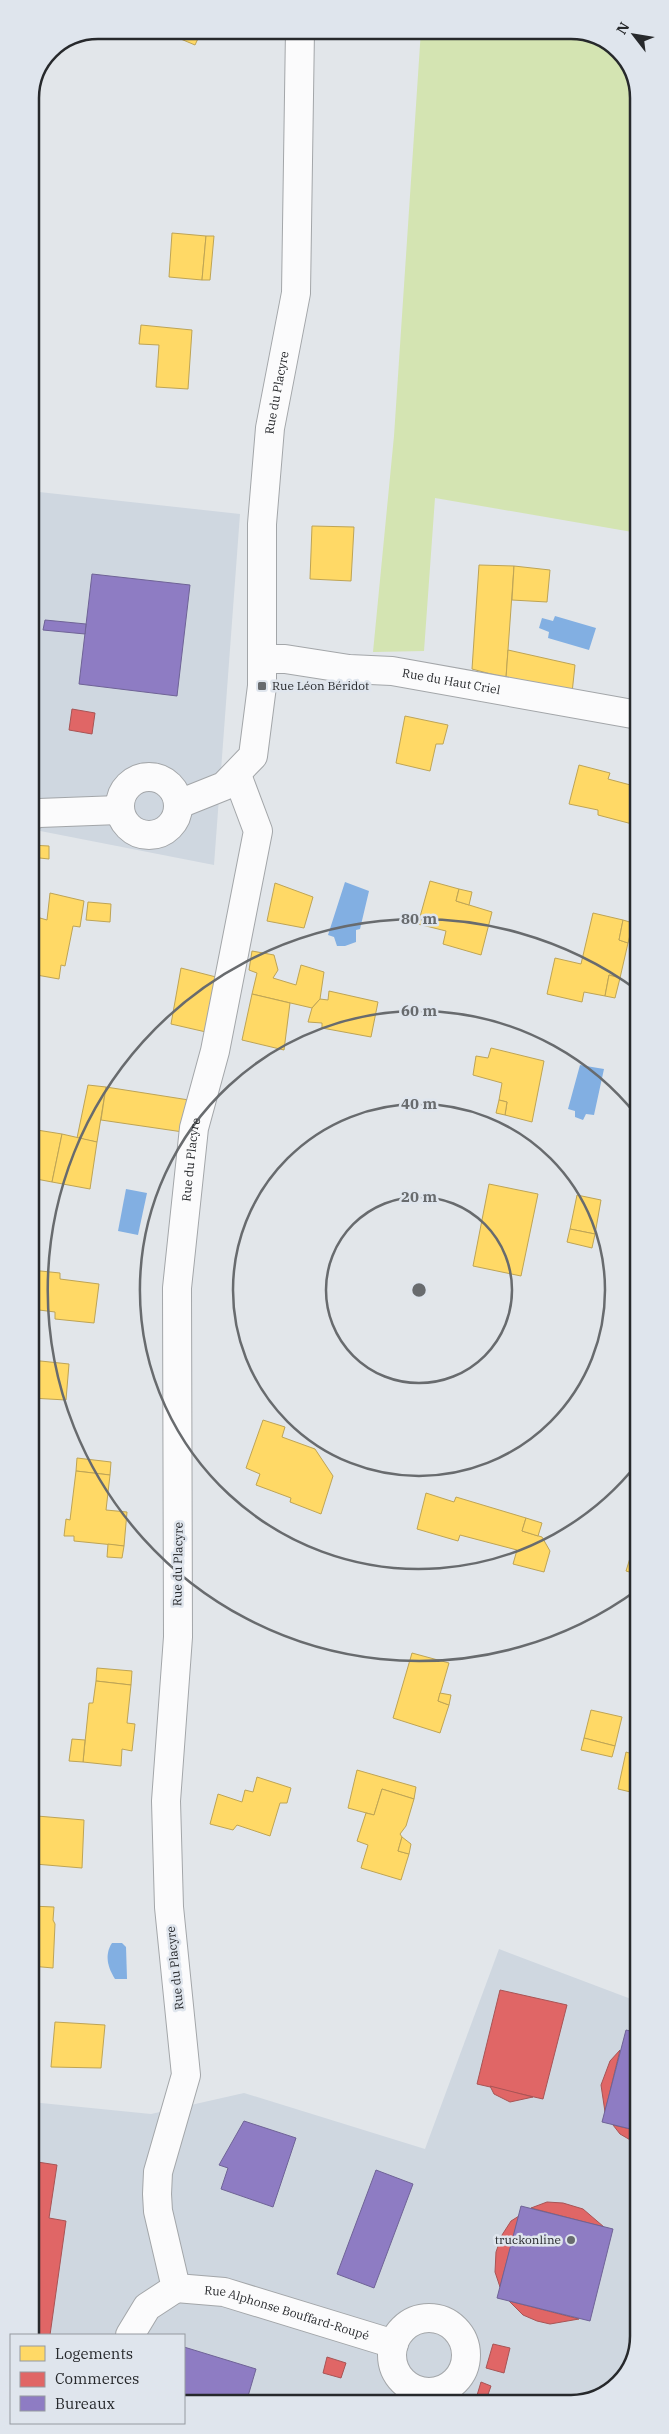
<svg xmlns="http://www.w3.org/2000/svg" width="669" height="2434" font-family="'IBM Plex Serif',serif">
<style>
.built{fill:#cfd7e0}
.green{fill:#d4e4b2}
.water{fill:#82afe2}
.homes{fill:#ffd966;stroke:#bea455}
.shops{fill:#e06666;stroke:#a85455}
.offices{fill:#8e7cc3;stroke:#6f6396}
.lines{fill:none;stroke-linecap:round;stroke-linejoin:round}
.minor-casing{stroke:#a3a6a9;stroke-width:30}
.tertiary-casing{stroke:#a3a6a9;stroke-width:30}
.minor{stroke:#fbfbfc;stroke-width:28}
.tertiary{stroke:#fbfbfc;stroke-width:28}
.ring{fill:none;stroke:#686b6e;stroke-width:2.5}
.poi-dot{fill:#686b6e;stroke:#dfe5ed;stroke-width:2}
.labels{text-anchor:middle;stroke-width:5;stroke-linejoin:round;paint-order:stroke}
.street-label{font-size:12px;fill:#27292c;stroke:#dfe5ed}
.poi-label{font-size:12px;fill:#27292c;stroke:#dfe5ed;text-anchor:start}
.rim{fill:none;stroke:#27292c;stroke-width:2.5}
.centre{fill:#686b6e;stroke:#dfe5ed;stroke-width:2.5}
.ring-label{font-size:15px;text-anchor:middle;font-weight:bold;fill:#686b6e;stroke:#dfe5ed;stroke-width:5;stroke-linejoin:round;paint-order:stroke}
</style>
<rect width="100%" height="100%" fill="#e2e6ea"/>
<g class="built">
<path d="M30 491 240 514 214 865 30 829Z"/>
<path d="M499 1949 639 2002V2336L625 2378 585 2403 184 2404V2335H31V2102L151 2114 244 2093 425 2149Z"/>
</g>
<path class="green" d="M421 30 580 31 616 47 638 84V533L435 498 424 651 373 652 394 436Z"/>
<g class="water">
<path d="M555 616 596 628 589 650 548 638 549 632 539 628 542 618 553 621Z"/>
<path d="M345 882 369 891 360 929 356 930V942L345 946H337L334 937 328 935Z"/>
<path d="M580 1065 604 1069 594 1115 586 1114 583 1120 575 1117V1111L568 1109Z"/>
<path d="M126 1189 147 1193 138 1235 118 1231Z"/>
<path d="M112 1943H122L126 1947 127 1979H115C108 1968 104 1955 112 1943Z"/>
</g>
<g class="homes">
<path d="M161 30H179L176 37Z"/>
<path d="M179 30H202L195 45 176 37Z"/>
<path d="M172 233 206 236 202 280 169 277Z"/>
<path d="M206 236H214L210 280H202Z"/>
<path d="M141 325 192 330 188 389 156 387 159 345 139 344Z"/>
<path d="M312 526 354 527 351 581 310 579Z"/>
<path d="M479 565 514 566 506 678 472 669Z"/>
<path d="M514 566 550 570 547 602 512 600Z"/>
<path d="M508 650 575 665 572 693 506 678Z"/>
<path d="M405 716 448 725 443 744H436L430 771 396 763Z"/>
<path d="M579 765 610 773 608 779 638 787 636 825 598 815V810L569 804Z"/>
<path d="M30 845 49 846V859L30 857Z"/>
<path d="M430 881 459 889 456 901 492 912 481 955 443 944 446 931 418 924Z"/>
<path d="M275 883 313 897 304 928 267 921Z"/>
<path d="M459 889 472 892 469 905 456 901Z"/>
<path d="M50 893 84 901 80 927 73 926 65 966 61 965 59 979 31 974 33 916 47 920Z"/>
<path d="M88 902 111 904 110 922 86 920Z"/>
<path d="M593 913 623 920 619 940 628 943 620 978 609 975 605 996 584 992 582 1002 547 994 555 958 581 964Z"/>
<path d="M623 920 633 923 628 943 619 940Z"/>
<path d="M252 951 274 955 278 970 273 978 296 985 301 965 324 972 320 999 312 1008 252 994 257 973 249 970Z"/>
<path d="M181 968 216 977 206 1032 171 1024Z"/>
<path d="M609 975 620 978 615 998 605 996Z"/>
<path d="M329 991 378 1002 371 1037 322 1028V1023L308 1022 312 1008 320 999 328 1000Z"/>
<path d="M252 994 290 1003 284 1050 242 1040Z"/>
<path d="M491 1048 544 1061 532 1122 505 1115 507 1102 499 1100 502 1083 473 1075 476 1056 488 1058Z"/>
<path d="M88 1085 106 1087 97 1142 77 1138Z"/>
<path d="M106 1087 189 1100 183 1132 101 1120Z"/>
<path d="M499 1100 507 1102 505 1115 496 1113Z"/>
<path d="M37 1130 62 1134 52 1182 31 1178Z"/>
<path d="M62 1134 97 1142 90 1189 52 1182Z"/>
<path d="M489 1184 538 1194 521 1276 473 1266Z"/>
<path d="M577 1195 601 1200 595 1234 570 1229Z"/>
<path d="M570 1229 595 1234 592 1248 567 1242Z"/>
<path d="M31 1270 60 1273V1279L99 1284 94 1323 55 1319V1312L31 1309Z"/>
<path d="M31 1360 69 1364 66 1400 31 1398Z"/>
<path d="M263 1420 285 1427 282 1437 315 1449 333 1476 321 1514 290 1502 291 1498 256 1485 260 1474 246 1468Z"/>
<path d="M77 1458 111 1462 110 1475 76 1471Z"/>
<path d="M76 1471 110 1475 106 1510 127 1512 124 1546 74 1541V1536H64L66 1519 70 1520Z"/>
<path d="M638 1481V1503L635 1502Z"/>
<path d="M426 1493 454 1502 456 1497 526 1518 522 1531 542 1537 550 1551 544 1572 513 1564 517 1550 460 1535 458 1541 417 1529Z"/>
<path d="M526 1518 542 1523 538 1536 522 1531Z"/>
<path d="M639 1529V1575L626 1571Z"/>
<path d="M108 1544 124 1546 122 1558 107 1557Z"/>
<path d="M412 1653 449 1663 438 1701 449 1705 440 1733 393 1718Z"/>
<path d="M97 1668 132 1671 131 1685 96 1681Z"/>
<path d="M96 1681 131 1685 127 1723 135 1724 132 1751 122 1749 121 1766 83 1762 89 1703H93Z"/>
<path d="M440 1693 451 1695 449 1705 438 1701Z"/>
<path d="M591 1710 622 1717 615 1746 584 1738Z"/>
<path d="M584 1738 615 1746 612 1757 581 1750Z"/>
<path d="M72 1739 85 1740 83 1762 69 1761Z"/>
<path d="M626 1752 639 1756V1794L618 1789Z"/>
<path d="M357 1770 416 1787 414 1799 382 1789 374 1815 348 1808Z"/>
<path d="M257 1777 291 1788 287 1803H280L270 1836 237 1825 233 1830 210 1824 218 1794 242 1802 245 1790 253 1792Z"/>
<path d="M382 1789 414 1799 406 1826 400 1834 402 1837 398 1851 409 1854 401 1880 361 1868 368 1845 357 1841 366 1813 374 1815Z"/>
<path d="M37 1816 84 1820 82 1868 35 1864Z"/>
<path d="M402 1837 411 1844 409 1854 398 1851Z"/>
<path d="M31 1906 54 1907 53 1920 55 1924 53 1968 31 1966Z"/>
<path d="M55 2022 105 2025 101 2068 51 2067Z"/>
</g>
<g class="shops">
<path d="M72 709 95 713 92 734 69 730Z"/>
<path d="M500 1990 567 2005 543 2099 477 2084Z"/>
<path d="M620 2050 605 2112 601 2085 610 2061Z"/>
<path d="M490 2086 533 2097 510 2102 494 2094Z"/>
<path d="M613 2125 639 2131V2145L620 2134Z"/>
<path d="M31 2161 57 2165 49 2218 66 2221 50 2335H31Z"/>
<path d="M547 2202 563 2203 583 2209 604 2227 531 2208Z"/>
<path d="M519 2216 500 2287 495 2272 496 2252 502 2235 511 2221Z"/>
<path d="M509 2301 579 2319 550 2324 537 2321 523 2315Z"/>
<path d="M493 2344 510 2348 504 2373 486 2368Z"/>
<path d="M327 2357 346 2363 341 2378 323 2373Z"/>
<path d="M481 2382 491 2386 485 2403 475 2402Z"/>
</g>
<g class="offices">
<path d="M92 574 190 585 177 696 79 684Z"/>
<path d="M45 620 86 624 85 634 43 630Z"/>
<path d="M626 2030 639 2033V2131L602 2122Z"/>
<path d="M244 2121 296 2138 273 2207 221 2189 228 2168 219 2165Z"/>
<path d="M376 2170 413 2184 374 2288 337 2274Z"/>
<path d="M521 2206 613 2229 590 2321 497 2298Z"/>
<path d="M184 2347 256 2369 246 2403 184 2404Z"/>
</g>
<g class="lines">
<g class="minor-casing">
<g id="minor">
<path id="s1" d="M263 659H285L349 669 392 671 638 715"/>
<path id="s2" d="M176 2288 224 2292 394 2344"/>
<circle cx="429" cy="2355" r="37"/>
<path id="s3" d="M130 2335 147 2307 176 2288 158 2211 157 2194 158 2172 186 2075 169 1907 166 1801 178 1637 177 1288 194 1128 215 1051 258 831 237 775"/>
</g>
</g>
<g class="tertiary-casing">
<g id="tertiary">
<circle cx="149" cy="806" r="29"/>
<path id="s4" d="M179 804 224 786 253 756 262 686V524L270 428 296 293 300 30"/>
<path d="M30 816 39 813 119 810"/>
</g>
</g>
<use href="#minor" class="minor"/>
<use href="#tertiary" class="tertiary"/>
</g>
<g class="ring">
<circle cx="419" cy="1290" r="93"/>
<circle cx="419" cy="1290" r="186"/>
<path d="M637 1464A279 279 0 1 1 637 1116"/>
<path d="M637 1590A371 371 0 1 1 637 990"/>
</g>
<g class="poi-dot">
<rect x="257" y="681" width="10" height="10" rx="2.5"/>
<circle cx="571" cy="2240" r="5"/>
</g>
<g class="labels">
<g class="street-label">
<text dy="4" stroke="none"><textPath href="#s4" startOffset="455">Rue du Placyre</textPath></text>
<text dy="4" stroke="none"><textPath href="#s1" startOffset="190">Rue du Haut Criel</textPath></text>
<text dy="4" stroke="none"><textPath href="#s3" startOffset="1204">Rue du Placyre</textPath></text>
<text transform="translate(178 1564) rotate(-89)" y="4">Rue du Placyre</text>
<text transform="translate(175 1968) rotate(-96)" y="4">Rue du Placyre</text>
<text dy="4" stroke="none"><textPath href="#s2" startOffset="114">Rue Alphonse Bouffard-Roupé</textPath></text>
</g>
<g class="poi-label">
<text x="272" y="690">Rue Léon Béridot</text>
<text x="561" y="2244" text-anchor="end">truckonline</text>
</g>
</g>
<path d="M0 0H669V2434H0ZM98 39H571A59 59 0 0 1 630 98V2336A59 59 0 0 1 571 2395H98A59 59 0 0 1 39 2336V98A59 59 0 0 1 98 39Z" fill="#dfe5ed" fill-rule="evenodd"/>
<path class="rim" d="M98 39H571A59 59 0 0 1 630 98V2336A59 59 0 0 1 571 2395H98A59 59 0 0 1 39 2336V98A59 59 0 0 1 98 39Z"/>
<circle cx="419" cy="1290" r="8" class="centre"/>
<g class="ring-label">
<text x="419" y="924">80 m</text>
<text x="419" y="1016">60 m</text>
<text x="419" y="1109">40 m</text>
<text x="419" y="1202">20 m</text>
</g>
<rect x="10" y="2334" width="175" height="90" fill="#dfe5ed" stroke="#959aa0"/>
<rect x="20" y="2346" width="25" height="15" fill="#ffd966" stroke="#959aa0"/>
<text x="55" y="2359" font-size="15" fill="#27292c">Logements</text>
<rect x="20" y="2372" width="25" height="15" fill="#e06666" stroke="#959aa0"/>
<text x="55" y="2384" font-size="15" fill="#27292c">Commerces</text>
<rect x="20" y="2396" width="25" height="15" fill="#8e7cc3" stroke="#959aa0"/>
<text x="55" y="2409" font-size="15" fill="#27292c">Bureaux</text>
<g transform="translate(634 35) rotate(301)" stroke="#dfe5ed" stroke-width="4" paint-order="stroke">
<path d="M0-4L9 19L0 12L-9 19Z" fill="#27292c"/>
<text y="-8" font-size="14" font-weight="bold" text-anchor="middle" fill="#27292c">N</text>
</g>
</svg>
